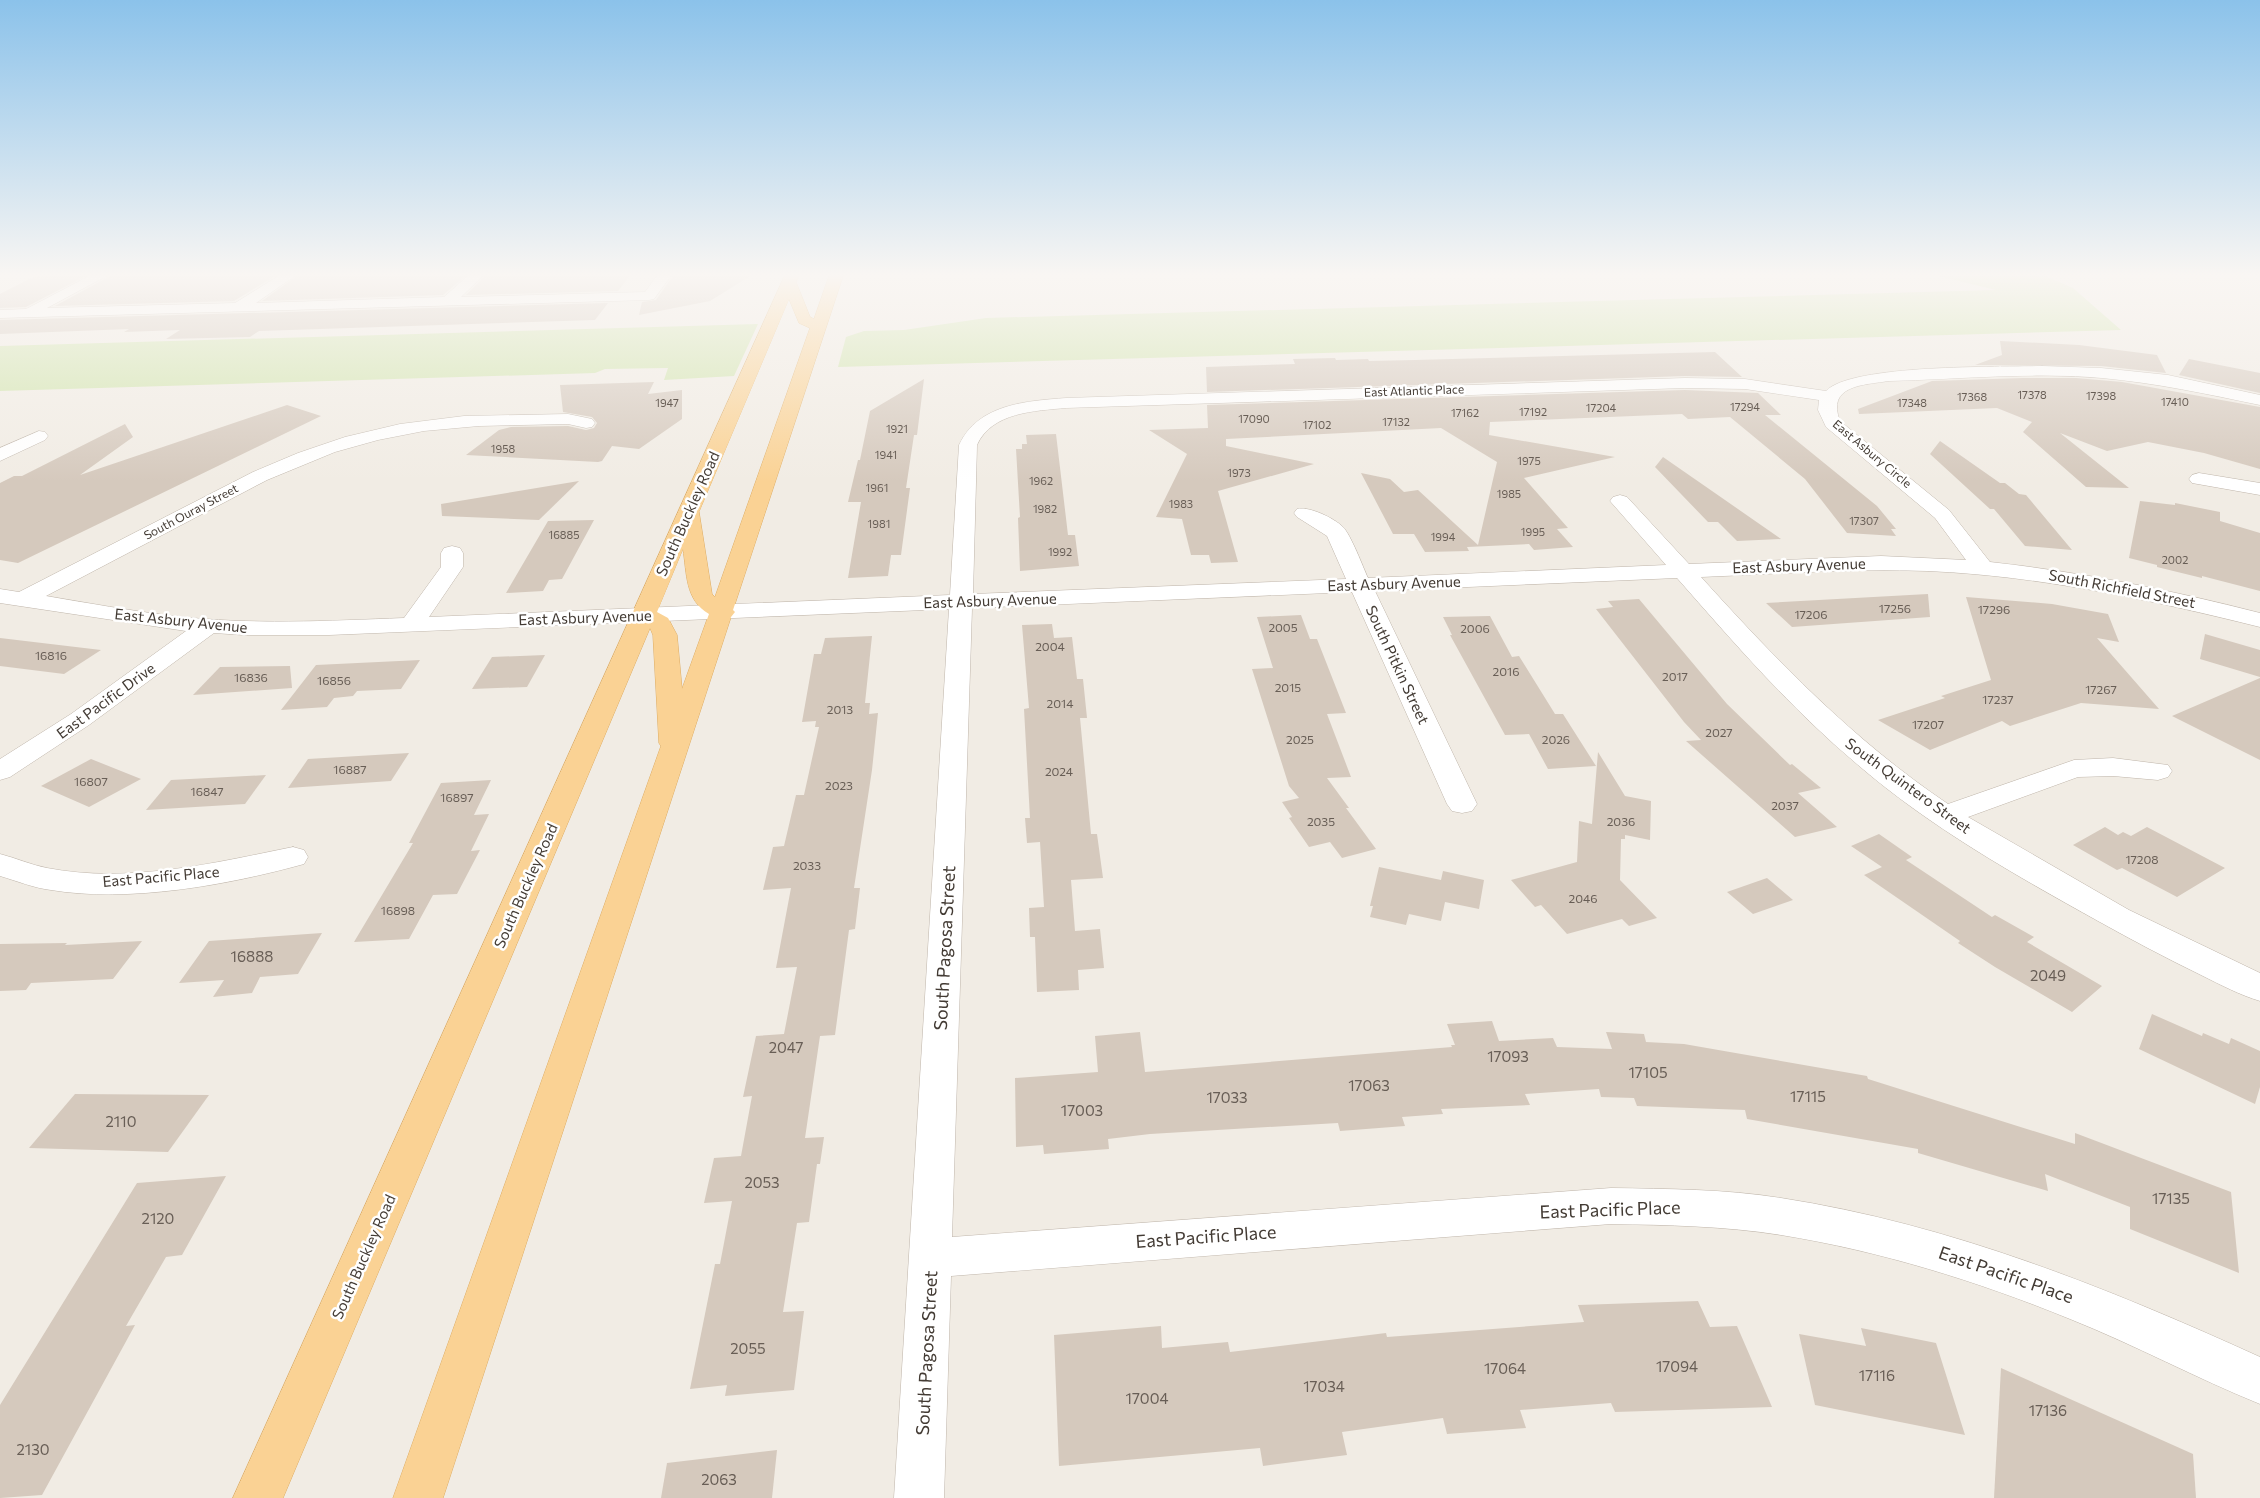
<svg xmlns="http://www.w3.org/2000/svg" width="2260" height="1498" font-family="Commissioner,sans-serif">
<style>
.green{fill:#d1e4ad}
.building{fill:#d5c9bd}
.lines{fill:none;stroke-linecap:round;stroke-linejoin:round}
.street-casing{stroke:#bfb5aa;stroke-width:1}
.primary-casing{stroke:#dead64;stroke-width:1}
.street{fill:#fff;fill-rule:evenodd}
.primary{fill:#fad294;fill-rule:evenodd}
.labels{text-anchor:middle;stroke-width:5;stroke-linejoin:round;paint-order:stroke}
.far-number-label{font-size:11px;fill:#685e56}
.far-street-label{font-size:12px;fill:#433b34;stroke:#fff}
.number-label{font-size:12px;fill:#685e56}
.street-label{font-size:15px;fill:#433b34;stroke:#fff}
.near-number-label{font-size:15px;fill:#685e56}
.near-street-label{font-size:18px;fill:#433b34;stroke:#fff}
</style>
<rect width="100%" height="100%" fill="#f1ece4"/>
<g class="green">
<path d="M1926 273H2038L2073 288 2121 330 838 367 846 337 864 331 904 330 986 318 1996 290Z"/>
<path d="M758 324 734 376 664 380 668 368 605 369 595 373 0 391V346Z"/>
</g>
<g class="building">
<path d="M166 273H280L234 301 55 306 112 275Z"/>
<path d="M301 273H469L443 295 262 301Z"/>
<path d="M488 273H544L543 274 632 273 618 291 466 295Z"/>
<path d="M675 273H755L710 301 639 315 642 302 656 300Z"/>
<path d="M86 276 26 307 0 308V294L33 277Z"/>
<path d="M608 303 595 320 259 331 250 337 166 339 180 330 124 332 129 329 0 334V320Z"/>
<path d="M2000 341 2079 345 2157 355 2166 373 2101 366 1975 365 2002 355Z"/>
<path d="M1715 352 1742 377 1685 376 1207 392 1206 367 1295 364 1293 359 1335 358 1336 360 1368 359 1369 361 1415 360Z"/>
<path d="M2189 359 2260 373V393L2179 375Z"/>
<path d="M2023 378H2076L2122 382 2260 407V469L2204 453 2148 442 2107 451 2060 433 2129 488 2086 487 2023 432 2032 422 1997 408 1859 414 1858 409 1932 381Z"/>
<path d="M924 379 917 435H914L906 488H910L901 555H891L888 576 848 578 861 502H848L858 460H860L870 411Z"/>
<path d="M654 382 648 394 682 390V419L639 449 612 446 602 461 598 462 466 455 499 430 511 427 568 426 586 430 594 428 597 423 592 417 563 412 560 385Z"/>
<path d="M1685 390 1758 393 1781 415H1765L1877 506 1896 529H1891L1896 536 1847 533 1805 479 1730 417 1688 419 1682 414 1490 422 1489 435 1615 457 1524 478 1568 528 1557 529 1573 547 1534 550 1529 544 1467 547 1469 551 1425 552 1414 534H1393L1361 473 1390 479 1404 492 1418 490 1478 545 1497 462 1441 428 1226 439V446L1314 464 1218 491 1238 562 1211 563 1209 555H1191L1182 519 1156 517 1187 454 1149 430 1208 428 1207 405Z"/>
<path d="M287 405 321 416 18 563 0 560V483L14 476H22L125 424 133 437 80 475Z"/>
<path d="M1056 434 1068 535H1075L1079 566 1020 571 1018 518 1020 517 1016 449H1022V444H1027L1026 435Z"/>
<path d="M1940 441 2000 483H2005L2019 494 2026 495 2072 550 2025 546 1994 509H1990L1930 454Z"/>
<path d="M1663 457 1725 500 1781 539 1737 541 1718 522H1708L1655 467Z"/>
<path d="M579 481 539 520 442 516 441 504Z"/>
<path d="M2140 501 2175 505V503L2220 512V521L2260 533V591L2202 576V578L2157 567V565L2129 558Z"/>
<path d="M594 520 562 579 549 580 543 591 506 593 548 521Z"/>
<path d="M1928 594 1930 617 1792 627 1766 603Z"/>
<path d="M1966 597 2052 604 2108 614 2119 642 2097 638 2159 709 2081 703 2010 726 2002 721 1930 750 1878 720 1945 698 1941 696 1991 680Z"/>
<path d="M1639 599 1727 704 1790 765 1792 764 1821 788 1798 793 1837 827 1795 837 1686 741 1701 740 1684 722 1596 609 1613 607 1608 601Z"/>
<path d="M1301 615 1310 639H1317L1346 713 1327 714 1351 777 1327 778 1349 808H1346L1376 849 1342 858 1330 842 1309 847 1289 818 1292 817 1282 802 1299 798 1289 786 1252 669 1273 668 1257 617Z"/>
<path d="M1490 616 1512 657 1519 656 1555 714H1563L1596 766 1548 769 1529 734 1505 735 1450 635H1452L1443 617Z"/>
<path d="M1052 624 1054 638 1072 637 1077 679H1083L1087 718H1080L1091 834H1097L1103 878 1071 880 1075 931 1100 929 1104 968 1078 970 1079 990 1037 992 1035 937H1030L1029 908 1044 907 1040 842 1027 843 1025 818H1030L1024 709 1029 708 1022 625Z"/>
<path d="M2205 634 2260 650V677L2200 659Z"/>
<path d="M872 636 865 703H870L869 714 878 713 872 770 854 888H860L855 929 849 930 835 1035 820 1036 805 1138 824 1137 820 1164H817L809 1222 797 1223 783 1312 804 1311 794 1390 725 1396 727 1385 690 1389 715 1264H720L732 1201 704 1203 714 1158 741 1156 752 1096 743 1097 756 1036 784 1034 797 967 776 968 791 888 763 890 773 847 784 846 796 795H804L819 727H815L816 721 802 722 814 654H821L825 638Z"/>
<path d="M0 638 101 650 64 674 0 666Z"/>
<path d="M545 655 527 687 472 689 492 657Z"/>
<path d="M420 660 401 689 357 691 353 696 334 698 327 707 281 710 316 665Z"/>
<path d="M290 666 292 688 193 695 220 667Z"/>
<path d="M2260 678V760L2172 716Z"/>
<path d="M1598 752 1625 796 1651 801 1650 840 1625 835V839H1621L1620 880 1657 918 1629 926 1622 919 1567 934 1541 905 1535 907 1511 880 1577 862 1579 821 1592 824Z"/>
<path d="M409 753 391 781 288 788 308 759Z"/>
<path d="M91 759 141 779 89 807 41 786Z"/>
<path d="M266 775 245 804 146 810 171 780Z"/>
<path d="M491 780 474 815 489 814 471 851 480 850 457 894 433 895 409 939 354 942 413 843H409L441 783Z"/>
<path d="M2105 827 2118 835 2123 832 2131 836 2147 827 2225 868 2177 897 2122 868 2117 870 2073 845Z"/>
<path d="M1879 834 1912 857 1906 860 1992 917 1995 915 2034 937 2027 942 2102 986 2072 1012 1995 967 1958 943 1960 941 1864 875 1882 867 1851 846Z"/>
<path d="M1379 867 1441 880 1443 871 1484 880 1479 909 1445 902 1441 921 1409 914 1406 925 1370 917 1373 906H1370Z"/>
<path d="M1767 878 1793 900 1753 914 1727 892Z"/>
<path d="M322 933 298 974 260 977 252 993 213 997 224 980 179 983 209 941Z"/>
<path d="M142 941 113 979 31 983 26 990 0 991V944L67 943 65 945Z"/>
<path d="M2152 1014 2202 1036 2203 1033 2229 1044 2231 1038 2260 1051V1087L2255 1104 2139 1049Z"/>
<path d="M1492 1021 1499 1041 1553 1038 1557 1047 1612 1049 1606 1032 1644 1034 1646 1042 1684 1044 1867 1076 1868 1079 2075 1144V1133L2231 1192 2239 1273 2130 1229V1207L2045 1174 2048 1191 1918 1153V1149L1747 1119 1745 1110 1637 1106 1634 1098 1601 1097 1599 1089 1525 1094 1530 1105 1441 1109 1443 1114 1402 1117 1405 1126 1340 1131 1338 1123 1150 1134 1108 1139 1109 1149 1044 1154 1043 1145 1016 1147 1015 1078 1098 1072 1095 1036 1140 1032 1145 1072 1452 1047 1451 1045H1455L1447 1024Z"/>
<path d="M75 1094 209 1095 168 1152 29 1148Z"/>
<path d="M226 1176 182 1255 166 1257 126 1326 135 1325 42 1495 0 1498V1405L137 1183Z"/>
<path d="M1698 1301 1710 1327 1737 1326 1772 1407 1615 1412 1611 1403 1520 1410 1526 1428 1447 1434 1443 1418 1342 1432 1347 1455 1263 1466 1260 1448 1059 1466 1054 1335 1161 1326 1162 1348 1228 1342 1230 1352 1386 1333 1387 1337 1584 1322 1578 1305Z"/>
<path d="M1861 1328 1936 1343 1965 1435 1815 1405 1799 1334 1866 1346Z"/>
<path d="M2001 1368 2193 1454 2196 1498H1994Z"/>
<path d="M777 1450 772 1498H661L667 1463Z"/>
</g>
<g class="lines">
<g class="street-casing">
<g id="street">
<path d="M95 273H112L47 308 235 303 283 273H299L256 303 444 297 471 273H486L461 297 645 292 659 273H673L654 299 649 300 0 318V310L26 309Z"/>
<path d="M2042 366 2101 368 2168 375 2260 395V405C2207 394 2156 383 2102 378 2032 372 1960 379 1889 381 1864 385 1826 385 1840 421L1949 510 1990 562C2081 572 2171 590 2260 613V627C2151 600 2041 576 1928 571 1852 568 1776 574 1701 577 1777 661 1853 740 1948 804L2074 760 2113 758 2168 765 2172 771 2168 777 2158 780 2113 776 2078 777 1968 817 2129 910 2260 973V1001C2240 995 2221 985 2201 975 2166 958 2132 940 2098 921 2015 875 1930 827 1858 765 1791 709 1734 643 1677 578L1375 591 1477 804 1472 811 1462 813 1452 811 1447 804 1352 592 972 608 952 1237 1611 1188C1668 1189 1725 1189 1781 1198 1949 1224 2106 1287 2260 1357V1404C2196 1378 2135 1345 2070 1319 1977 1281 1880 1251 1781 1235 1725 1226 1667 1225 1611 1224L951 1276 944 1498H894L949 609 329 635H244L214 633 89 725 10 777 0 780V759L71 714 186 631 0 603V589L19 592 253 472 298 453 345 437 400 424 464 416 568 414 592 419 595 423 592 427 586 428 568 424 479 426 424 431 378 440 335 452 267 480 46 596C88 603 131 611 173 616 250 625 328 621 404 618L441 567V553L444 548 452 546 460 548 463 553V567L429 617 950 595 959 445C978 404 1026 401 1066 398L1685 378 1745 379 1826 391C1851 364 2001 367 2042 366ZM1685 388 1745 389 1819 400 1818 410 1826 427 1935 518 1966 560 1881 556 1689 564 1627 497 1620 495 1613 497 1610 501 1666 565 1368 578C1363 567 1351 535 1343 527 1334 518 1309 506 1297 509L1294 513 1297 517 1327 536 1346 579 973 594 977 445C992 412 1035 411 1066 408Z"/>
<path d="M39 431 45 432 48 436 45 440 0 461V448Z"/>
<path d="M2199 473 2260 483V495L2192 483 2189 479 2192 475Z"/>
<path d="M293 847 304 850 308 857 304 864C228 885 129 903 51 890 34 888 17 881 0 876V854C16 858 31 865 47 868 128 884 214 863 293 847Z"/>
</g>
</g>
<g class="primary-casing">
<path id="primary" d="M786 273H800L796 282 810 317 814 319 830 273H844L733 610 735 612 731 617 443 1498H393L661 746 659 743 653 635 650 628 283 1498H233ZM789 299 799 323 810 328 715 597 712 594 699 512ZM683 549C687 574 685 600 709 614L682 689 677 635 668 618 657 612Z"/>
</g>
<use href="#street" class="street"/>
<use href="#primary" class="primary"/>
</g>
<linearGradient id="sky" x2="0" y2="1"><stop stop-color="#8bc2ea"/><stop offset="0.57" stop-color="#f9f6f3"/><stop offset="1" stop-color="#f9f6f3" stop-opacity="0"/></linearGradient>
<rect width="2260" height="482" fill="url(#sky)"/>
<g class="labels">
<g class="far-number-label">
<text x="2032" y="399">17378</text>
<text x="2101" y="400">17398</text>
<text x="1972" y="401">17368</text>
<text x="2175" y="406">17410</text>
<text x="667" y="407">1947</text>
<text x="1912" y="407">17348</text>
<text x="1745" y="411">17294</text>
<text x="1601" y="412">17204</text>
<text x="1533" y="416">17192</text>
<text x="1465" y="417">17162</text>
<text x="1254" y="423">17090</text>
<text x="1396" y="426">17132</text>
<text x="1317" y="429">17102</text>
<text x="897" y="433">1921</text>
<text x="503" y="453">1958</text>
<text x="886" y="459">1941</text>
<text x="1529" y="465">1975</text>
<text x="1239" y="477">1973</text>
<text x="1041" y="485">1962</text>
<text x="877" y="492">1961</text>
<text x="1509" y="498">1985</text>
<text x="1181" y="508">1983</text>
<text x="1045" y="513">1982</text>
<text x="1864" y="525">17307</text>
<text x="879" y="528">1981</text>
<text x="1533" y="536">1995</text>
<text x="564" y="539">16885</text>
<text x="1443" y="541">1994</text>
<text x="1060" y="556">1992</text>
<text x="2175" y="564">2002</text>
</g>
<g class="far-street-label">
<text transform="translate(1414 391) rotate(-2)" y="4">East Atlantic Place</text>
<text transform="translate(1872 454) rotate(40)" y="4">East Asbury Circle</text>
<text transform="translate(191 512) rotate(-28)" y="4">South Ouray Street</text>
</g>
<g class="number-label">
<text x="1895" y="613">17256</text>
<text x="1994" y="614">17296</text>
<text x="1811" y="619">17206</text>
<text x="1283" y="632">2005</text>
<text x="1475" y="633">2006</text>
<text x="1050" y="651">2004</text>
<text x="51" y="660">16816</text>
<text x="1506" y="676">2016</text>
<text x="1675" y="681">2017</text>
<text x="251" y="682">16836</text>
<text x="334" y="685">16856</text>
<text x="1288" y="692">2015</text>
<text x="2101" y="694">17267</text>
<text x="1998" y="704">17237</text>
<text x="1060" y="708">2014</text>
<text x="840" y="714">2013</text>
<text x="1928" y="729">17207</text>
<text x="1719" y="737">2027</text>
<text x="1300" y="744">2025</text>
<text x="1556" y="744">2026</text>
<text x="350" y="774">16887</text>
<text x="1059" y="776">2024</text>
<text x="91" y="786">16807</text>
<text x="839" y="790">2023</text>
<text x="207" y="796">16847</text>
<text x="457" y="802">16897</text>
<text x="1785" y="810">2037</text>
<text x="1321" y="826">2035</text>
<text x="1621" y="826">2036</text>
<text x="2142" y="864">17208</text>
<text x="807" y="870">2033</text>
<text x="1583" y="903">2046</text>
<text x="398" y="915">16898</text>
</g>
<g class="street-label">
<text transform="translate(688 514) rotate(-66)" y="5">South Buckley Road</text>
<text transform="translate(1799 566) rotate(-2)" y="5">East Asbury Avenue</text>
<text transform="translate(1394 584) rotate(-2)" y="5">East Asbury Avenue</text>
<text transform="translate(2122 589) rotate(11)" y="5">South Richfield Street</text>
<text transform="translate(990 601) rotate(-2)" y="5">East Asbury Avenue</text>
<text transform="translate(585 618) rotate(-2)" y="5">East Asbury Avenue</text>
<text transform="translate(181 621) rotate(6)" y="5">East Asbury Avenue</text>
<text transform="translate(1397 665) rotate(65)" y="5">South Pitkin Street</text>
<text transform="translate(106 701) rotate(-36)" y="5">East Pacific Drive</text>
<text transform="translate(1908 786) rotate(36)" y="5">South Quintero Street</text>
<text transform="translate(161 877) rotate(-5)" y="5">East Pacific Place</text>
<text transform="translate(526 886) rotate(-66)" y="5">South Buckley Road</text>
<text transform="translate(364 1257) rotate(-66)" y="5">South Buckley Road</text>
</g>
<g class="near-number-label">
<text x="252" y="962">16888</text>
<text x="2048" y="981">2049</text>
<text x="786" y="1053">2047</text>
<text x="1508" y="1062">17093</text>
<text x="1648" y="1078">17105</text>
<text x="1369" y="1091">17063</text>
<text x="1808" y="1102">17115</text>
<text x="1227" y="1103">17033</text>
<text x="1082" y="1116">17003</text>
<text x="121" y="1127">2110</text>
<text x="762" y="1188">2053</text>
<text x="2171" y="1204">17135</text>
<text x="158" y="1224">2120</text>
<text x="748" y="1354">2055</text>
<text x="1677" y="1372">17094</text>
<text x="1505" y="1374">17064</text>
<text x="1877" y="1381">17116</text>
<text x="1324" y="1392">17034</text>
<text x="1147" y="1404">17004</text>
<text x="2048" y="1416">17136</text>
<text x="33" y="1455">2130</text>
<text x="719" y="1485">2063</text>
</g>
<g class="near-street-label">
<text transform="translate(945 948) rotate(-87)" y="6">South Pagosa Street</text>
<text transform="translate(1610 1210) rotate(-2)" y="6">East Pacific Place</text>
<text transform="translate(1206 1237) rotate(-4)" y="6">East Pacific Place</text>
<text transform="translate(2006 1275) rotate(19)" y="6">East Pacific Place</text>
<text transform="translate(927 1353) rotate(-87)" y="6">South Pagosa Street</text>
</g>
</g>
</svg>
